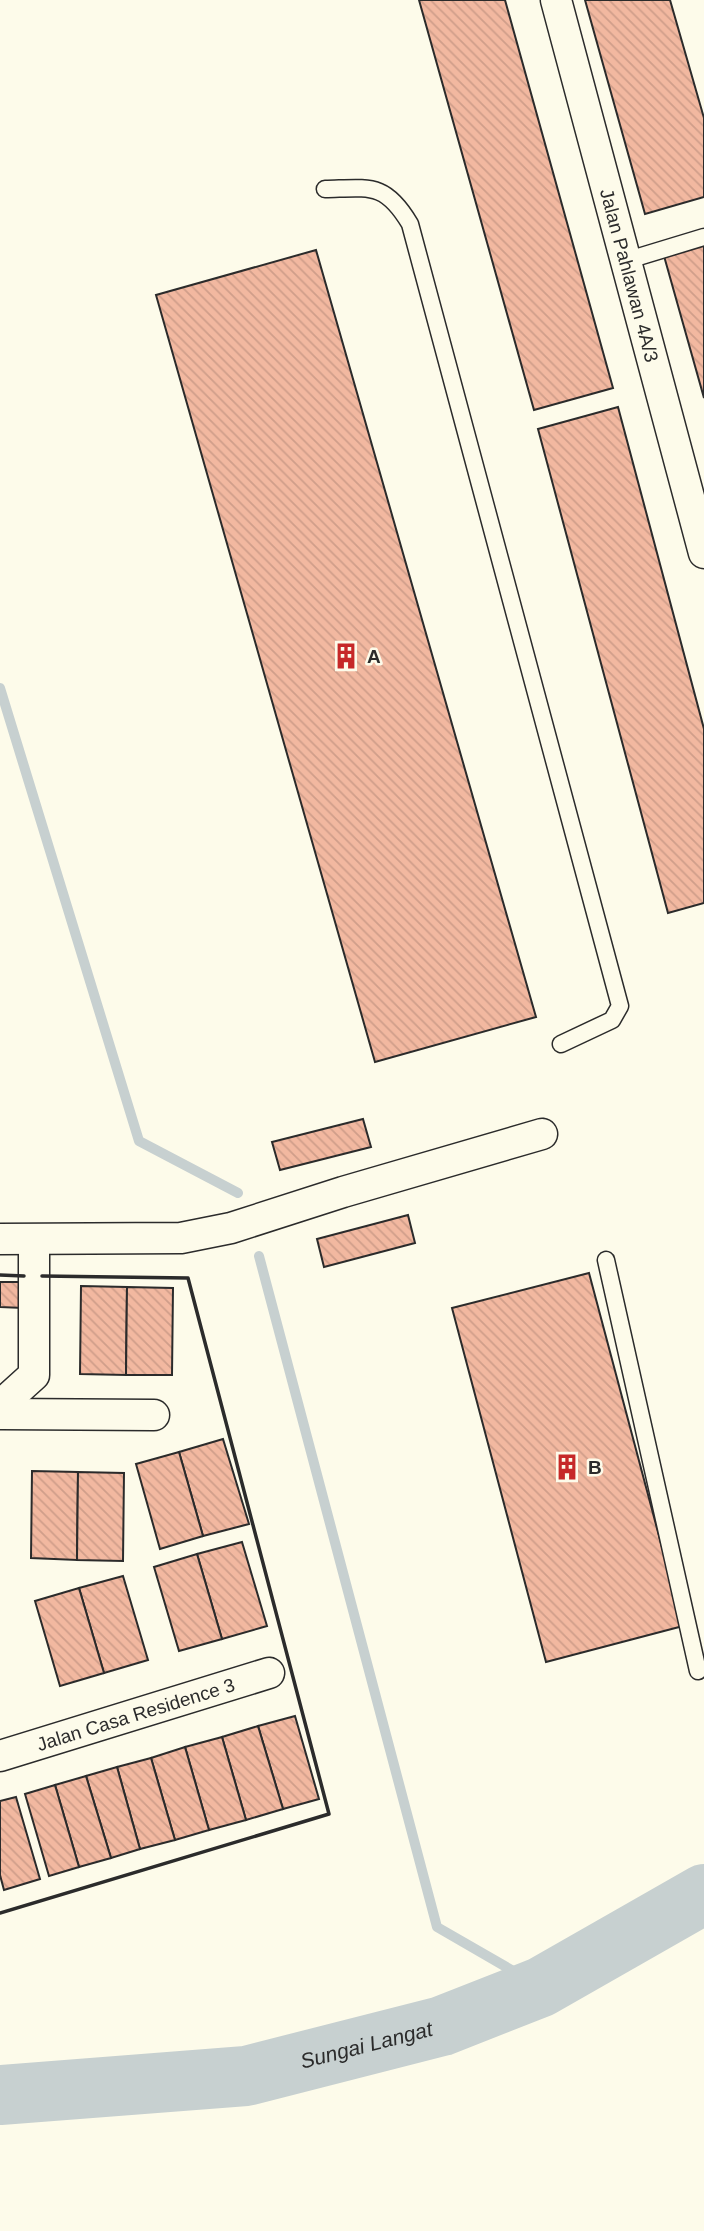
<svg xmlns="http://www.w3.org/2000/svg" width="704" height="2231" font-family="Helvetica,sans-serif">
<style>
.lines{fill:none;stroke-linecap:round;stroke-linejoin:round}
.stream{stroke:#c7d0d0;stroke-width:10}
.river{stroke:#c7d0d0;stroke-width:60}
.building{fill:url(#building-back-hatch);stroke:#2b2b2b;stroke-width:2}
.service-casing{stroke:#2b2b2b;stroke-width:19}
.minor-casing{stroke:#2b2b2b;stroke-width:33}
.service{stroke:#fdfbea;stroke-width:16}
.minor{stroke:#fdfbea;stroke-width:30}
.wall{stroke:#2b2b2b;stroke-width:3.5}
.labels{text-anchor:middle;stroke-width:5;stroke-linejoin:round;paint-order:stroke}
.street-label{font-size:19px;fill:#2b2b2b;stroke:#fdfbea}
.poi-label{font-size:19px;font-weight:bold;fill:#2b2b2b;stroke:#fdfbea;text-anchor:start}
.water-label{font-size:21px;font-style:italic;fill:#2b2b2b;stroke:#fdfbea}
</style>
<defs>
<pattern id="building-back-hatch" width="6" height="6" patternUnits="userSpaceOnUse" patternTransform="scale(1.75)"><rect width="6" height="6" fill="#f2b8a0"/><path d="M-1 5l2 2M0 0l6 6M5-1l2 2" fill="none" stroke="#d09e8a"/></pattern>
</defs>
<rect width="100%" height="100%" fill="#fdfbea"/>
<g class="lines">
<g class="stream">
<path d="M0 688 139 1141 238 1193"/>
<path d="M259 1256 437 1927 541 1987"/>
</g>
<path class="river" id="s1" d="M0 2095 246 2076 442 2026 541 1987 704 1894"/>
</g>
<g class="building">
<path d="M419 0H505L613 388 534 410Z"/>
<path d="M585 0H670L704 118V197L645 214Z"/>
<path d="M704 245V398L664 256Z"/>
<path d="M316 250 536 1017 375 1062 156 295Z"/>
<path d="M618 407 704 729V903L668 913 538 429Z"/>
<path d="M363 1119 371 1147 280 1170 272 1142Z"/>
<path d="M408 1215 415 1243 324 1267 317 1239Z"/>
<path d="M589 1273 683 1626 546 1662 452 1308Z"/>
<path d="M0 1282H24L23 1308 0 1307Z"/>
<path d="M81 1286 127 1287 126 1375 80 1374Z"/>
<path d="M127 1287 173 1288 172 1375H126Z"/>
<path d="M223 1439 249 1524 203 1536 179 1452Z"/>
<path d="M179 1452 203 1536 160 1549 136 1464Z"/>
<path d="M32 1471 78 1472 77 1560 31 1558Z"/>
<path d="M78 1472 124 1473 123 1561 77 1560Z"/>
<path d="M242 1542 267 1626 222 1639 197 1554Z"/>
<path d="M197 1554 222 1639 179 1651 154 1567Z"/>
<path d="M123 1576 148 1660 104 1673 79 1588Z"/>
<path d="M79 1588 104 1673 60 1686 35 1601Z"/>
<path d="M295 1716 319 1799 283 1809 258 1726Z"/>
<path d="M258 1726 283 1809 246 1820 222 1737Z"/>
<path d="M222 1737 246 1820 209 1830 185 1747Z"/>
<path d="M185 1747 209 1830 175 1840 151 1758Z"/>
<path d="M151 1758 175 1840 140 1849 117 1767Z"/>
<path d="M117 1767 140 1849 111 1858 86 1776Z"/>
<path d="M86 1776 111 1858 79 1867 55 1785Z"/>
<path d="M55 1785 79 1867 49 1876 25 1794Z"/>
<path d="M16 1797 40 1879 4 1890 0 1875V1801Z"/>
</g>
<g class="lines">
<g class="service-casing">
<g id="service">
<path d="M325 189C370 188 385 182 410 224L620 1006 612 1020 561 1044"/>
<path d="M625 261 704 237"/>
<path d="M606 1260 698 1671"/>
</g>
</g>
<g class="minor-casing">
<g id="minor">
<path id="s2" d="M556 0 704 553"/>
<path d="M0 1239 181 1238 231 1228 343 1192 542 1134"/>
<path d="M3 1403 34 1375V1240"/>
<path d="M2 1414 154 1415"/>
<path id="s3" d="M0 1756 269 1673"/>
</g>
</g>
<use href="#service" class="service"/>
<use href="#minor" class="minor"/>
<g class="wall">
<path d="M0 1275 24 1276"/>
<path d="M0 1913 329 1814 188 1278 42 1276"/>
</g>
</g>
<defs>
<g id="building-bare" transform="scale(2.1)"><path d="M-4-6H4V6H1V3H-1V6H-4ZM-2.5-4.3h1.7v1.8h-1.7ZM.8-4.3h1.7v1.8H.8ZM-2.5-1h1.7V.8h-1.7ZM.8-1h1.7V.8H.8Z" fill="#c62828" stroke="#fdfbea" stroke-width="2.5" paint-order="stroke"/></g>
</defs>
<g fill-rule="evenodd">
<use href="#building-bare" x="346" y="656"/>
<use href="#building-bare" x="567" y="1467"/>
</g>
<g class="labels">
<g class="street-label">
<text dy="7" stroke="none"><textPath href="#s2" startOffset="285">Jalan Pahlawan 4A/3</textPath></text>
<text dy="7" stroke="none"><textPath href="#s3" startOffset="142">Jalan Casa Residence 3</textPath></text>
</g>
<g class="poi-label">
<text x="367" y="663">A</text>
<text x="588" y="1474">B</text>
</g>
<g class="water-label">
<text dy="7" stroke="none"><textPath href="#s1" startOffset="371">Sungai Langat</textPath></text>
</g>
</g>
</svg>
